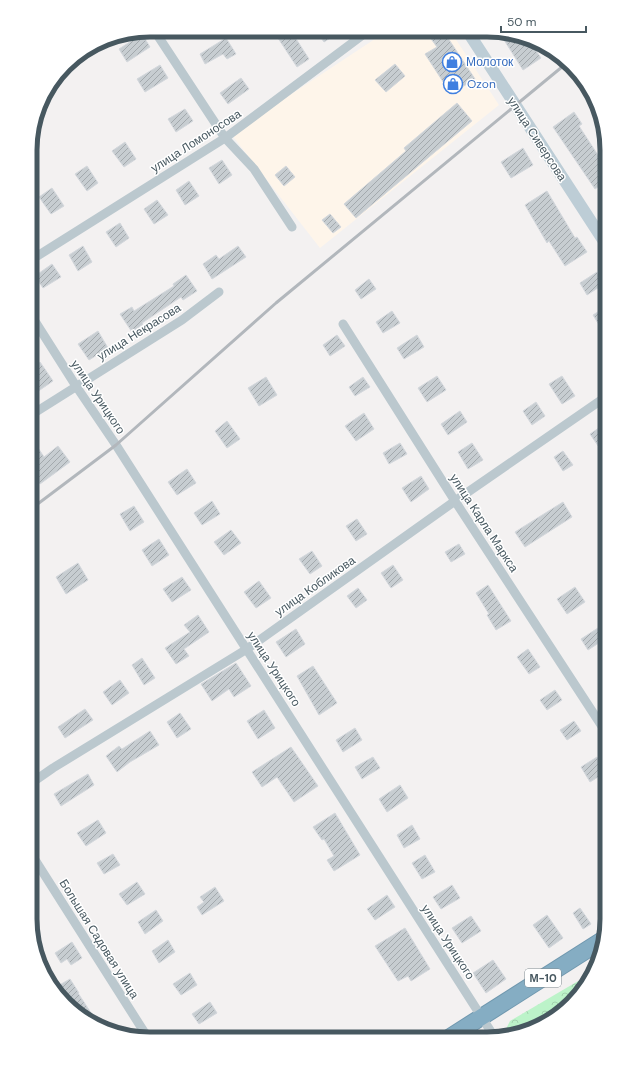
<svg xmlns="http://www.w3.org/2000/svg" width="637" height="1069" font-family="'DM Sans',sans-serif">
<style>
.commercial{fill:#fef5ea}
.forest{fill:url(#forest-crowns)}
.building{fill:url(#building-hatch);stroke:#d4d8dd}
.lines{fill:none;stroke-linecap:round;stroke-linejoin:round}
.highway-casing{stroke:#7098af;stroke-width:18}
.street{stroke:#bbc8ce;stroke-width:9}
.secondary{stroke:#bdcdd6;stroke-width:12}
.highway{stroke:#85adc3;stroke-width:16}
.rail{stroke:#b2b7bc;stroke-width:3}
.labels{text-anchor:middle;stroke-width:3;stroke-linejoin:round;paint-order:stroke}
.shield{fill:#fff;stroke:#7e8a90;stroke-width:1}
.shield-label{font-size:11px;font-weight:bold;fill:#475860}
.shop-label{font-size:12px;fill:#366cbe;stroke:#fff;text-anchor:start}
.street-label{font-size:12px;fill:#475860;stroke:#fff}
.rim{fill:none;stroke:#475860;stroke-width:5}
</style>
<defs>
<pattern id="forest-crowns" width="20" height="18" patternUnits="userSpaceOnUse"><rect width="20" height="18" fill="#bcf3c9"/><path d="M2 6a3 3 0 1 1 6 0M12 15a3 3 0 1 1 6 0" fill="none" stroke="#a3d2af"/></pattern>
<pattern id="building-hatch" width="6" height="6" patternUnits="userSpaceOnUse"><rect width="6" height="6" fill="#c7cdd1"/><path d="M-1 1l2-2M0 6l6-6M5 7l2-2" fill="none" stroke="#a3a9ad"/></pattern>
</defs>
<rect width="100%" height="100%" fill="#f3f1f1"/>
<path class="commercial" d="M387 31 451 32 499 105 320 248 231 134Z"/>
<path class="forest" d="M585 977 588 982 582 992 533 1030 506 1035V1029L510 1021Z"/>
<g class="building">
<path d="M283 31H291L309 59 297 67 276 35Z"/>
<path d="M316 31H341L324 42Z"/>
<path d="M426 32H444L475 79 451 94 425 54 437 47Z"/>
<path d="M499 32H511L530 42 541 58 523 70Z"/>
<path d="M142 34 150 47 127 62 119 49Z"/>
<path d="M226 38 236 54 227 59 223 54 205 64 200 54Z"/>
<path d="M395 64 405 76 386 92 375 80Z"/>
<path d="M160 65 168 78 145 92 137 79Z"/>
<path d="M241 78 249 89 228 104 220 93Z"/>
<path d="M457 103 472 121 356 218 344 204 406 151 404 148Z"/>
<path d="M185 109 193 121 176 132 168 119Z"/>
<path d="M574 112 582 124 579 126 607 169V181L595 189 553 127Z"/>
<path d="M125 142 136 159 124 167 112 151Z"/>
<path d="M523 148 533 165 511 178 501 162Z"/>
<path d="M222 160 232 175 219 184 209 168Z"/>
<path d="M87 166 98 183 87 191 75 174Z"/>
<path d="M286 166 295 177 284 186 275 175Z"/>
<path d="M189 181 199 196 185 205 176 190Z"/>
<path d="M52 188 64 206 51 214 39 197Z"/>
<path d="M547 191 575 238 577 237 587 252 565 266 549 241 547 243 525 205Z"/>
<path d="M157 200 168 215 154 224 144 209Z"/>
<path d="M330 214 341 227 333 233 322 220Z"/>
<path d="M120 223 129 238 116 247 106 232Z"/>
<path d="M83 246 92 262 78 271 69 255Z"/>
<path d="M238 246 246 257 212 279 203 264 216 255 219 259Z"/>
<path d="M52 264 61 277 43 288 35 276Z"/>
<path d="M597 272 604 284 587 295 580 283Z"/>
<path d="M186 275 197 291 183 300 181 297 142 323 143 324 132 332 120 314 132 307 134 311 174 286 173 284Z"/>
<path d="M369 279 376 289 361 299 355 290Z"/>
<path d="M607 306V324L601 328 593 315Z"/>
<path d="M392 311 400 323 383 333 376 322Z"/>
<path d="M98 331 108 348 89 360 78 344Z"/>
<path d="M337 335 345 346 330 356 323 345Z"/>
<path d="M417 335 424 347 404 359 397 348Z"/>
<path d="M40 362 53 381 37 392 31 383V369Z"/>
<path d="M437 376 446 390 427 402 418 388Z"/>
<path d="M562 376 575 396 562 404 549 384Z"/>
<path d="M266 377 277 395 259 406 248 388Z"/>
<path d="M363 377 370 387 355 396 349 387Z"/>
<path d="M536 402 545 416 532 425 523 411Z"/>
<path d="M460 411 467 422 448 435 441 424Z"/>
<path d="M364 413 374 429 356 441 345 426Z"/>
<path d="M227 421 240 439 227 448 215 431Z"/>
<path d="M602 426 607 433V459L590 434Z"/>
<path d="M31 437 44 457 58 446 70 462 40 484 31 470Z"/>
<path d="M400 443 407 454 389 464 383 453Z"/>
<path d="M472 443 483 460 468 469 458 452Z"/>
<path d="M563 451 573 465 563 471 554 457Z"/>
<path d="M187 469 196 483 177 495 168 482Z"/>
<path d="M421 476 429 489 411 502 402 488Z"/>
<path d="M212 501 220 514 202 525 194 513Z"/>
<path d="M563 502 572 517 525 547 515 532Z"/>
<path d="M134 506 144 522 130 531 120 514Z"/>
<path d="M357 519 367 534 356 541 346 526Z"/>
<path d="M231 530 241 543 224 555 214 542Z"/>
<path d="M159 539 169 555 152 566 142 550Z"/>
<path d="M459 544 465 554 451 562 445 552Z"/>
<path d="M312 551 322 566 310 574 299 559Z"/>
<path d="M78 563 88 580 66 594 56 577Z"/>
<path d="M393 565 403 580 391 588 381 573Z"/>
<path d="M182 577 191 590 172 602 163 589Z"/>
<path d="M259 581 271 598 256 608 244 592Z"/>
<path d="M488 585 511 621 496 630 487 615 489 614 476 593Z"/>
<path d="M575 587 585 602 567 614 557 599Z"/>
<path d="M358 588 367 600 356 608 347 596Z"/>
<path d="M198 615 209 632 184 649 189 656 176 664 165 648 190 632 184 625Z"/>
<path d="M598 628 605 639 588 650 581 639Z"/>
<path d="M296 629 305 644 286 657 276 642Z"/>
<path d="M528 649 540 667 529 674 517 657Z"/>
<path d="M142 658 155 678 144 685 132 665Z"/>
<path d="M236 663 251 686 234 697 229 689 212 701 201 684Z"/>
<path d="M313 666 337 703 319 715 297 676Z"/>
<path d="M120 680 129 693 112 705 103 692Z"/>
<path d="M555 690 562 700 547 710 540 700Z"/>
<path d="M85 709 93 720 65 738 58 727Z"/>
<path d="M264 710 275 728 258 739 247 721Z"/>
<path d="M180 713 191 729 177 738 167 722Z"/>
<path d="M574 721 581 731 567 740 560 730Z"/>
<path d="M355 728 362 740 343 752 336 740Z"/>
<path d="M150 731 159 745 130 762 117 772 106 756 119 746 122 749Z"/>
<path d="M291 747 318 786 294 802 277 777 262 787 252 772Z"/>
<path d="M373 757 380 768 362 779 355 767Z"/>
<path d="M597 757 606 772 590 782 581 767Z"/>
<path d="M88 774 94 785 61 806 54 794Z"/>
<path d="M400 785 408 798 387 812 379 799Z"/>
<path d="M335 813 360 855 334 871 327 860 334 856 324 839 322 840 313 827Z"/>
<path d="M98 820 106 833 86 846 77 833Z"/>
<path d="M412 825 420 839 404 848 397 835Z"/>
<path d="M113 854 120 865 104 874 97 863Z"/>
<path d="M425 855 435 872 422 879 412 863Z"/>
<path d="M137 882 145 894 127 905 119 894Z"/>
<path d="M452 885 460 898 441 909 433 897Z"/>
<path d="M215 887 224 901 202 915 197 907 204 902 200 897Z"/>
<path d="M387 895 395 907 375 920 367 909Z"/>
<path d="M580 908 591 924 583 929 573 913Z"/>
<path d="M156 910 163 921 145 934 138 922Z"/>
<path d="M547 915 563 938 549 948 533 925Z"/>
<path d="M471 916 481 931 462 943 452 928Z"/>
<path d="M405 928 430 969 411 981 408 976 398 981 375 946Z"/>
<path d="M168 940 175 952 159 963 152 951Z"/>
<path d="M72 942 82 958 71 965 67 959 61 963 55 953Z"/>
<path d="M493 960 506 979 486 993 473 973Z"/>
<path d="M190 973 197 985 181 995 173 984Z"/>
<path d="M70 979 79 993H78L97 1022 77 1014 56 987Z"/>
<path d="M210 1002 217 1013 199 1024 192 1014Z"/>
</g>
<g class="lines">
<g class="highway-casing">
<path id="highway" d="M447 1039 604 939"/>
</g>
<g class="street">
<path d="M154 30 225 138 254 169 292 227"/>
<path d="M31 260 225 138 368 31"/>
<path d="M31 315 76 386 116 445 495 1038"/>
<path d="M343 324 455 501 607 734"/>
<path d="M31 415 182 320 219 292"/>
<path d="M30 784 53 768 247 649 455 501 607 396"/>
<path d="M30 852 148 1038"/>
</g>
<path class="secondary" d="M468 32 607 246"/>
<use href="#highway" class="highway"/>
<path class="rail" d="M31 509 116 445 276 303 568 62"/>
</g>
<defs>
<g id="shop-ring" transform="scale(1)"><circle r="9.5" fill="#fff" stroke="#3f7fe0" stroke-width="1.5"/><path d="M-5-2.5h2.3a2.7 3.5 0 0 1 5.4 0H5L5.5 6h-11ZM-1.5-2.5h3a1.5 2.3 0 0 0-3 0Z" fill="#3f7fe0"/></g>
</defs>
<g fill-rule="evenodd">
<use href="#shop-ring" x="452" y="62"/>
<use href="#shop-ring" x="453" y="84"/>
</g>
<g class="labels">
<rect class="shield" x="525" y="969" width="36" height="18" rx="3"/>
<g class="shield-label">
<text x="543" y="982">М-10</text>
</g>
<g class="shop-label">
<text x="466" y="66">Молоток</text>
<text x="467" y="88">Ozon</text>
</g>
<g class="street-label">
<text transform="translate(537 139) rotate(57)" y="4">улица Сиверсова</text>
<text transform="translate(196 141) rotate(-33)" y="4">улица Ломоносова</text>
<text transform="translate(139 332) rotate(-32)" y="4">улица Некрасова</text>
<text transform="translate(98 397) rotate(56)" y="4">улица Урицкого</text>
<text transform="translate(484 523) rotate(57)" y="4">улица Карла Маркса</text>
<text transform="translate(315 586) rotate(-35)" y="4">улица Кобликова</text>
<text transform="translate(274 669) rotate(57)" y="4">улица Урицкого</text>
<text transform="translate(99 939) rotate(58)" y="4">Большая Садовая улица</text>
<text transform="translate(448 942) rotate(57)" y="4">улица Урицкого</text>
</g>
</g>
<path d="M0 0H637V1069H0ZM150 37H487A113 113 0 0 1 600 150V919A113 113 0 0 1 487 1032H150A113 113 0 0 1 37 919V150A113 113 0 0 1 150 37Z" fill="#fff" fill-rule="evenodd"/>
<path class="rim" d="M150 37H487A113 113 0 0 1 600 150V919A113 113 0 0 1 487 1032H150A113 113 0 0 1 37 919V150A113 113 0 0 1 150 37Z"/>
<path d="M501 26v6h85v-6" fill="none" stroke="#475860" stroke-width="2"/>
<text x="507" y="26" font-size="12" fill="#475860" stroke="#ffffff" stroke-width="3" paint-order="stroke">50 m</text>
</svg>
